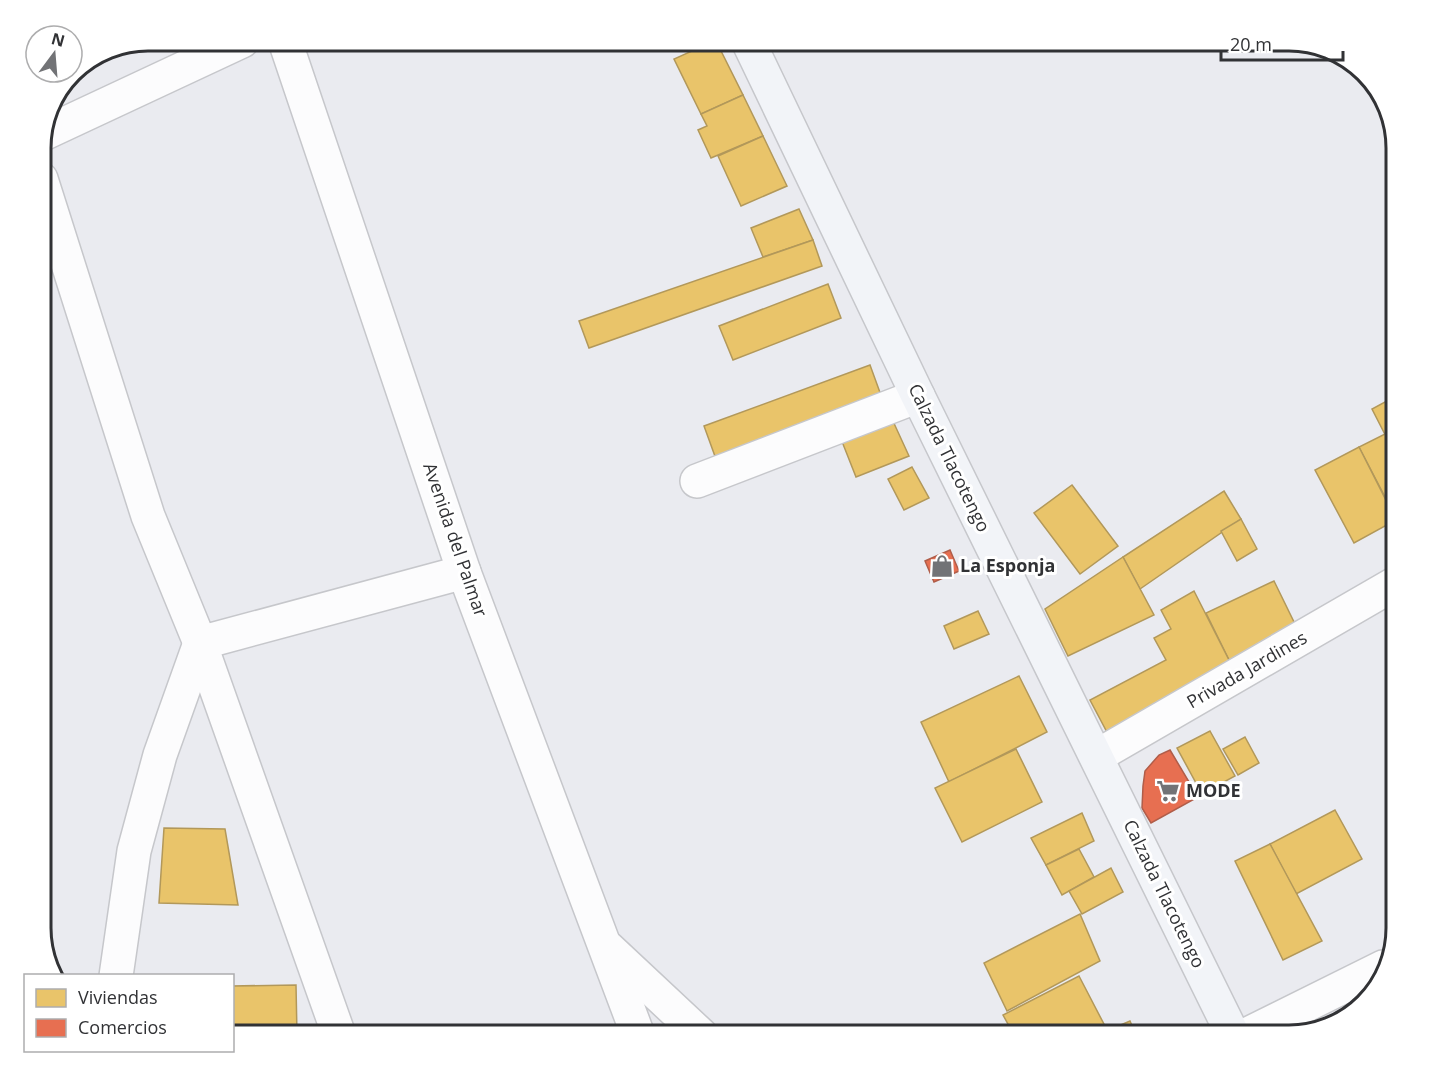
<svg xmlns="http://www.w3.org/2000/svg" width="1437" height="1076" font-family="'Open Sans',sans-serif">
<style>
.homes{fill:#e9c46a;stroke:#b2985a;stroke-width:1.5}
.shops{fill:#e76f51;stroke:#b05d49;stroke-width:1.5}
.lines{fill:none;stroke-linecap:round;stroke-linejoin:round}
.street-casing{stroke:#c6c7cb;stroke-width:36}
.secondary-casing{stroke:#c6c7cb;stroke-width:36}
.street{stroke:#fcfcfd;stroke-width:33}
.secondary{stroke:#f2f4f8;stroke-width:33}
.labels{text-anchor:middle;stroke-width:6;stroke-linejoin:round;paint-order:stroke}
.street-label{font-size:18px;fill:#313235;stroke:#fff}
.poi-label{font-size:18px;font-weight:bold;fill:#313235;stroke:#fff;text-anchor:start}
.rim{fill:none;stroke:#313235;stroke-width:3}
</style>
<rect width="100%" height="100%" fill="#eaebf0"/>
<g class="homes">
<path d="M714 41H716L743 95 701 114 674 59Z"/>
<path d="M743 95 763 136 711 158 698 130 707 126 701 114Z"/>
<path d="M763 136 787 186 741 206 718 156Z"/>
<path d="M799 209 813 240 763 257 751 228Z"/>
<path d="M813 240 822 266 589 348 579 321Z"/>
<path d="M828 284 841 318 733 360 719 326Z"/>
<path d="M870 365 882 398 716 459 704 426Z"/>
<path d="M1396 396V456L1372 409Z"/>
<path d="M892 419 909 456 856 477 841 439Z"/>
<path d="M1385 434 1396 456V518L1359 447Z"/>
<path d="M1359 447 1396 520 1354 543 1315 470Z"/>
<path d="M912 467 929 498 904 510 888 479Z"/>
<path d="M1072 485 1118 546 1080 574 1034 513Z"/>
<path d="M1224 491 1241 519 1140 589 1123 557Z"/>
<path d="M1241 519 1257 549 1237 561 1221 531Z"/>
<path d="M1123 557 1154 615 1068 656 1045 609Z"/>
<path d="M1274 581 1295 624 1231 664 1206 613Z"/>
<path d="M1194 591 1231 664 1109 736 1090 700 1166 660 1154 638 1171 629 1161 610Z"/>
<path d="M978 611 989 634 954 649 944 626Z"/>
<path d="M1019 676 1047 732 949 782 921 722Z"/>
<path d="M1210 731 1235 776 1202 794 1177 748Z"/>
<path d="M1245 737 1259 763 1238 775 1223 749Z"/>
<path d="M1016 749 1042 802 962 842 935 788Z"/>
<path d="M1335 810 1362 859 1296 894 1270 844Z"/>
<path d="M1082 813 1094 841 1046 865 1031 838Z"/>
<path d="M164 828 225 829 238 905 159 903Z"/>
<path d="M1270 844 1322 941 1283 960 1235 861Z"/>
<path d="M1079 849 1094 877 1062 895 1046 865Z"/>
<path d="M1111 868 1123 892 1082 914 1069 891Z"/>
<path d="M1080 914 1100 961 1007 1011 984 963Z"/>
<path d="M1079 976 1106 1028 1091 1035H1014L1003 1015Z"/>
<path d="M296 985 297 1035H232V986Z"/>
<path d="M1130 1021 1136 1035H1097Z"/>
</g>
<g class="shops">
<path d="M950 550 959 571 934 582 925 561Z"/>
<path d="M1170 750 1198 797 1151 823 1142 808 1143 786 1145 771 1159 755Z"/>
</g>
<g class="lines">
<g class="street-casing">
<g id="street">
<path d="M285 41 464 572 638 1035"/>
<path d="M43 134 242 41"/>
<path d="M41 179 148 516 200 643 339 1035"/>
<path d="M697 481 918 396"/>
<path d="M1097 756 1396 583"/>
<path d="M608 948 701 1035"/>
<path d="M116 976 134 851 160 755 200 643 464 572"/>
<path d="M1246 1035 1383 967"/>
</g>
</g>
<g class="secondary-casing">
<path id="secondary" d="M748 41 918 396 1233 1035"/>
</g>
<use href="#street" class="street"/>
<use href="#secondary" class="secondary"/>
</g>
<defs>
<g id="shop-bare" transform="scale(1.8)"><path d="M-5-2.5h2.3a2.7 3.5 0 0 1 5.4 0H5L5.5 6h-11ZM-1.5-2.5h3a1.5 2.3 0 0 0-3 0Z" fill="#727376" stroke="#fff" stroke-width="2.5" paint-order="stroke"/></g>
<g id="supermarket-bare" transform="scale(1.8)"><path d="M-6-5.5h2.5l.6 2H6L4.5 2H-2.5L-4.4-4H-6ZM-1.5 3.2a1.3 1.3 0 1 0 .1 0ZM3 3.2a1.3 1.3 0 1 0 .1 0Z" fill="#727376" stroke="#fff" stroke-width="2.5" paint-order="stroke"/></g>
</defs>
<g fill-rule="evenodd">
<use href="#shop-bare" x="942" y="566"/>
<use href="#supermarket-bare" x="1168" y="791"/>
</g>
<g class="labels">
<g class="street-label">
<text transform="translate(949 458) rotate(64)" y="6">Calzada Tlacotengo</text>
<text transform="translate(455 540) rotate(71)" y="6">Avenida del Palmar</text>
<text transform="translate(1247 670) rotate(-30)" y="6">Privada Jardines</text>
<text transform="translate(1164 894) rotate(64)" y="6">Calzada Tlacotengo</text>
</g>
<g class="poi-label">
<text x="960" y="572">La Esponja</text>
<text x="1186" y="797">MODE</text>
</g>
</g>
<path d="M0 0H1437V1076H0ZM148 51H1289A97 97 0 0 1 1386 148V928A97 97 0 0 1 1289 1025H148A97 97 0 0 1 51 928V148A97 97 0 0 1 148 51Z" fill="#fff" fill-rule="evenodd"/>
<path class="rim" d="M148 51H1289A97 97 0 0 1 1386 148V928A97 97 0 0 1 1289 1025H148A97 97 0 0 1 51 928V148A97 97 0 0 1 148 51Z"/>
<rect x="24" y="974" width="210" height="78" fill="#ffffff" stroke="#adadae" stroke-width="1.5"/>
<rect x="36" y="989" width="30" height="18" fill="#e9c46a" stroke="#adadae" stroke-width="1.5"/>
<text x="78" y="1004" font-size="18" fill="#313235">Viviendas</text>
<rect x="36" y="1019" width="30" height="18" fill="#e76f51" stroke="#adadae" stroke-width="1.5"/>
<text x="78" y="1034" font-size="18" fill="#313235">Comercios</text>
<g transform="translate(54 54) rotate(16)"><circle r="28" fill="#ffffff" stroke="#adadae" stroke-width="1.5"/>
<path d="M0-4.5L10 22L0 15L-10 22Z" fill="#727376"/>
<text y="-9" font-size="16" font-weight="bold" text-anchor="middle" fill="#313235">N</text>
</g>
<path d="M1221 51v9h122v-9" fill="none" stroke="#313235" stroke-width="3"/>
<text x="1230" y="51" font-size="18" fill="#313235" stroke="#ffffff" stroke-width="4.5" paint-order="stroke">20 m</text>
</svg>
